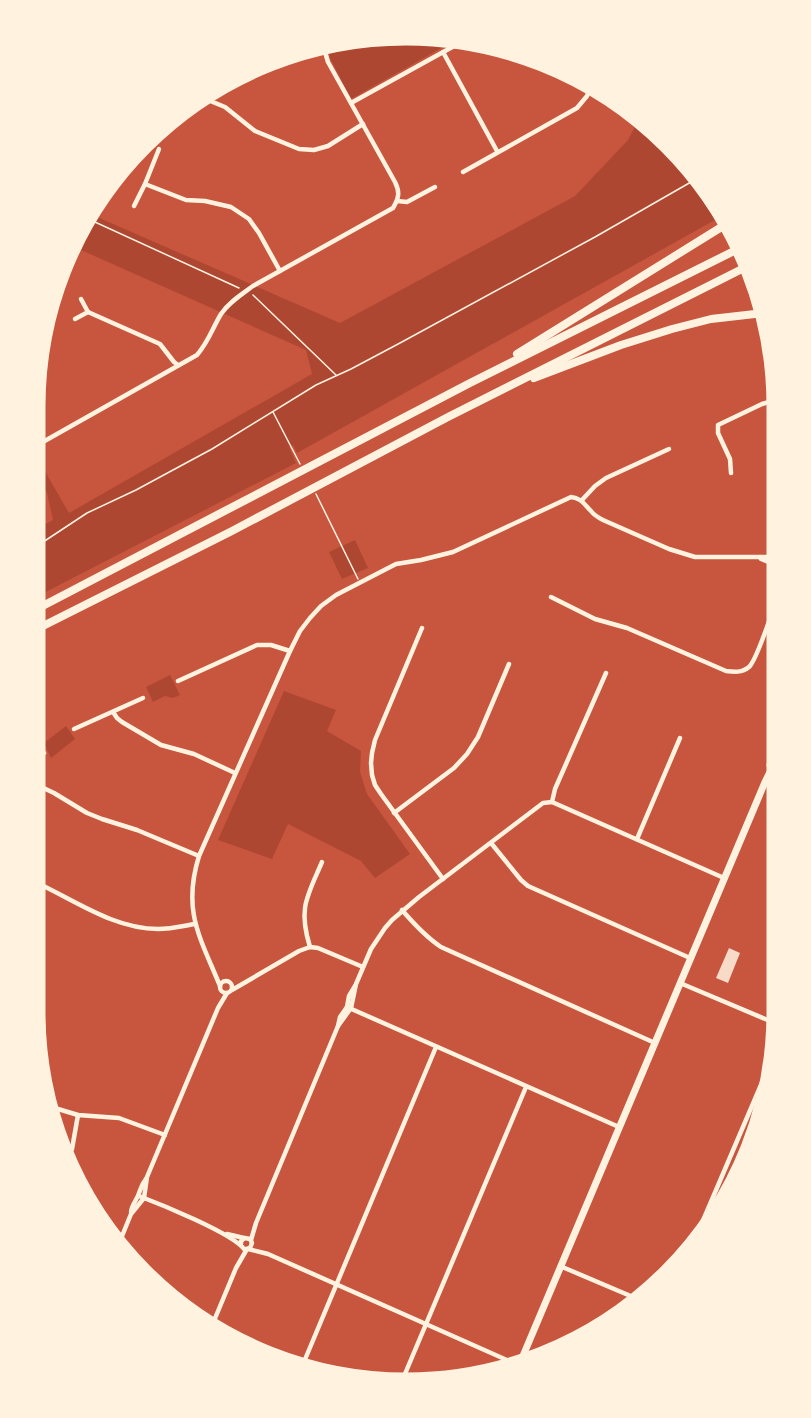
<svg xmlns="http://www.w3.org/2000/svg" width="811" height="1418" font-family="'IBM Plex Sans',sans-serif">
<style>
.green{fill:#ae4732}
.building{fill:#f7dbc8}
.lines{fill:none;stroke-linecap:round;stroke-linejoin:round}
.path{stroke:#fff3e0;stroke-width:1.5}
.minor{stroke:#fff3e0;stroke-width:4.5}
.primary{stroke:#fff3e0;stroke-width:7}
.motorway{stroke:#fff3e0;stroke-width:8}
.rim{fill:none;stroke:#fff3e0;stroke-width:3}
</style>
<rect width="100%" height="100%" fill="#c8553d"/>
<g class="green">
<path d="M454 36 459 38 351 99 330 58 327 44Z"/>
<path d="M639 119 669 142 715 199 722 213 715 220 297 453 293 445 289 447 296 463 34 598V530L53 520 47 493 34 469V464L39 461 69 513 312 374 306 350 72 246 83 219 88 213 340 323 575 196 628 140Z"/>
<path d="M355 540 368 568 342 579 329 552Z"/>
<path d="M170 675 180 695 173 698 165 696 153 702 146 687Z"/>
<path d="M284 691 336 710 327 731 361 751 360 772 367 794 410 854 375 878 361 861 288 824 272 859 218 840Z"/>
<path d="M66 726 75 739 51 758 44 743Z"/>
</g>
<path class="building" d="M729 948 740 953 728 983 716 978Z"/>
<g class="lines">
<g class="path">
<path d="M84 217 239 288"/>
<path d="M253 295 336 375"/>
<path d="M273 412 300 464"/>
<path d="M316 494 358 579"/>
<path d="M34 548 87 513 136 490 173 470 212 449 316 385 351 369 400 343 595 237 698 178"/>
</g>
<g class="minor">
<path d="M443 52 497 151"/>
<path d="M203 98 225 107 255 131 299 149 314 150 328 146 363 124"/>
<path d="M351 103 465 40"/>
<path d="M463 172 577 108 587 96 592 83"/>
<path d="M145 184 186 200 205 201 231 207 249 219 259 233 280 271"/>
<path d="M397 201 407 202 435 187"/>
<path d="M134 206 145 184 159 149"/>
<path d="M88 312 160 344 174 362 178 365"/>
<path d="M75 319 88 312 81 299"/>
<path d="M34 447 197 355C209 341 212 329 221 314 229 302 242 294 253 286L393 208C399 198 400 192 395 182L328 62 323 45"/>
<path d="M731 473 730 459 718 433V425L762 404 775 400"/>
<path d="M582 500 595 486 606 478 669 449"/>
<path d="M761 559 776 565"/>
<path d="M551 597 595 619 627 628 726 671C734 672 742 673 749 667 756 661 772 613 776 601"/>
<path d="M422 628 375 740 372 753 371 763 372 775 375 785 381 794 443 879"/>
<path d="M178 681 257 645H271L290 651"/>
<path d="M113 712 117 718 122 722 161 745 194 754 235 773"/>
<path d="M74 729 143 698"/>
<path d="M33 761 44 753"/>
<path d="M33 783 54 793 87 813 102 819 137 830 199 856"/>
<path d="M552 802 724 878"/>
<path d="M394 813 454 768 467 754 478 737 509 664"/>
<path d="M637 839 680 738"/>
<path d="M491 843 521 880 528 886 690 958"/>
<path d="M33 881C73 899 113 929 158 929 170 929 183 926 195 924"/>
<path d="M402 910C414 924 426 937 441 947L655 1043"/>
<path d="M310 947C298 908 307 897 322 862"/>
<circle cx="226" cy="987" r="6"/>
<path d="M680 983 777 1024"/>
<path d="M220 986C200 937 182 911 199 856L290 651 300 631 310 618 321 606 336 595 396 564 421 560 453 552 571 497C581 498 584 504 591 511 594 515 599 518 603 520L669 549 695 557H776"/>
<path d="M232 990 299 951 310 947 318 948 363 967"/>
<path d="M347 1007 619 1127"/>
<path d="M773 1022 777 1012"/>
<path d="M338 1026 351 1008 356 984 371 949 385 928 392 920 419 897 543 803 552 802 555 789 606 673"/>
<path d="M48 1106 78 1115 119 1118 165 1135"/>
<path d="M72 1149 78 1115"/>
<path d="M139 1196C160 1204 232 1233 244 1249H247L250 1248 252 1243 250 1239 245 1238 241 1241V1244"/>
<path d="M131 1212C132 1204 137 1200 139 1193 141 1188 142 1184 146 1179"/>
<path d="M227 1234 244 1238"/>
<path d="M696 1237 775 1052"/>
<path d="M251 1240 256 1223 338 1026 340 1017 347 1007 349 996 355 986"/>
<path d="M118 1246 131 1214 144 1198 147 1177 218 1008 227 993"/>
<path d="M248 1249 268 1254 516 1364"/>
<path d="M560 1266 640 1300"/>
<path d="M211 1328 236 1268 247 1249"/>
<path d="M301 1369 436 1047"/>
<path d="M402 1381 526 1087"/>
</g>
<g class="primary">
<path d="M770 765 776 745"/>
<path d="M520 1363 765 782 776 760"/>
</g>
<g class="motorway">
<path d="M517 354 728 223"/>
<path d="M534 378 621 345 672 329 711 319 764 313"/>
<path d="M33 611 470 383 740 248"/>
<path d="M33 631 232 531 448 417 748 266"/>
</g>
</g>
<path d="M0 0H811V1418H0ZM406 44H406A362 362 0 0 1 768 406V1012A362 362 0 0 1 406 1374H406A362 362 0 0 1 44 1012V406A362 362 0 0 1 406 44Z" fill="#fff3e0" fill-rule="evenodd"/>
<path class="rim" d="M406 44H406A362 362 0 0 1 768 406V1012A362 362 0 0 1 406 1374H406A362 362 0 0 1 44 1012V406A362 362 0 0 1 406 44Z"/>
</svg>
